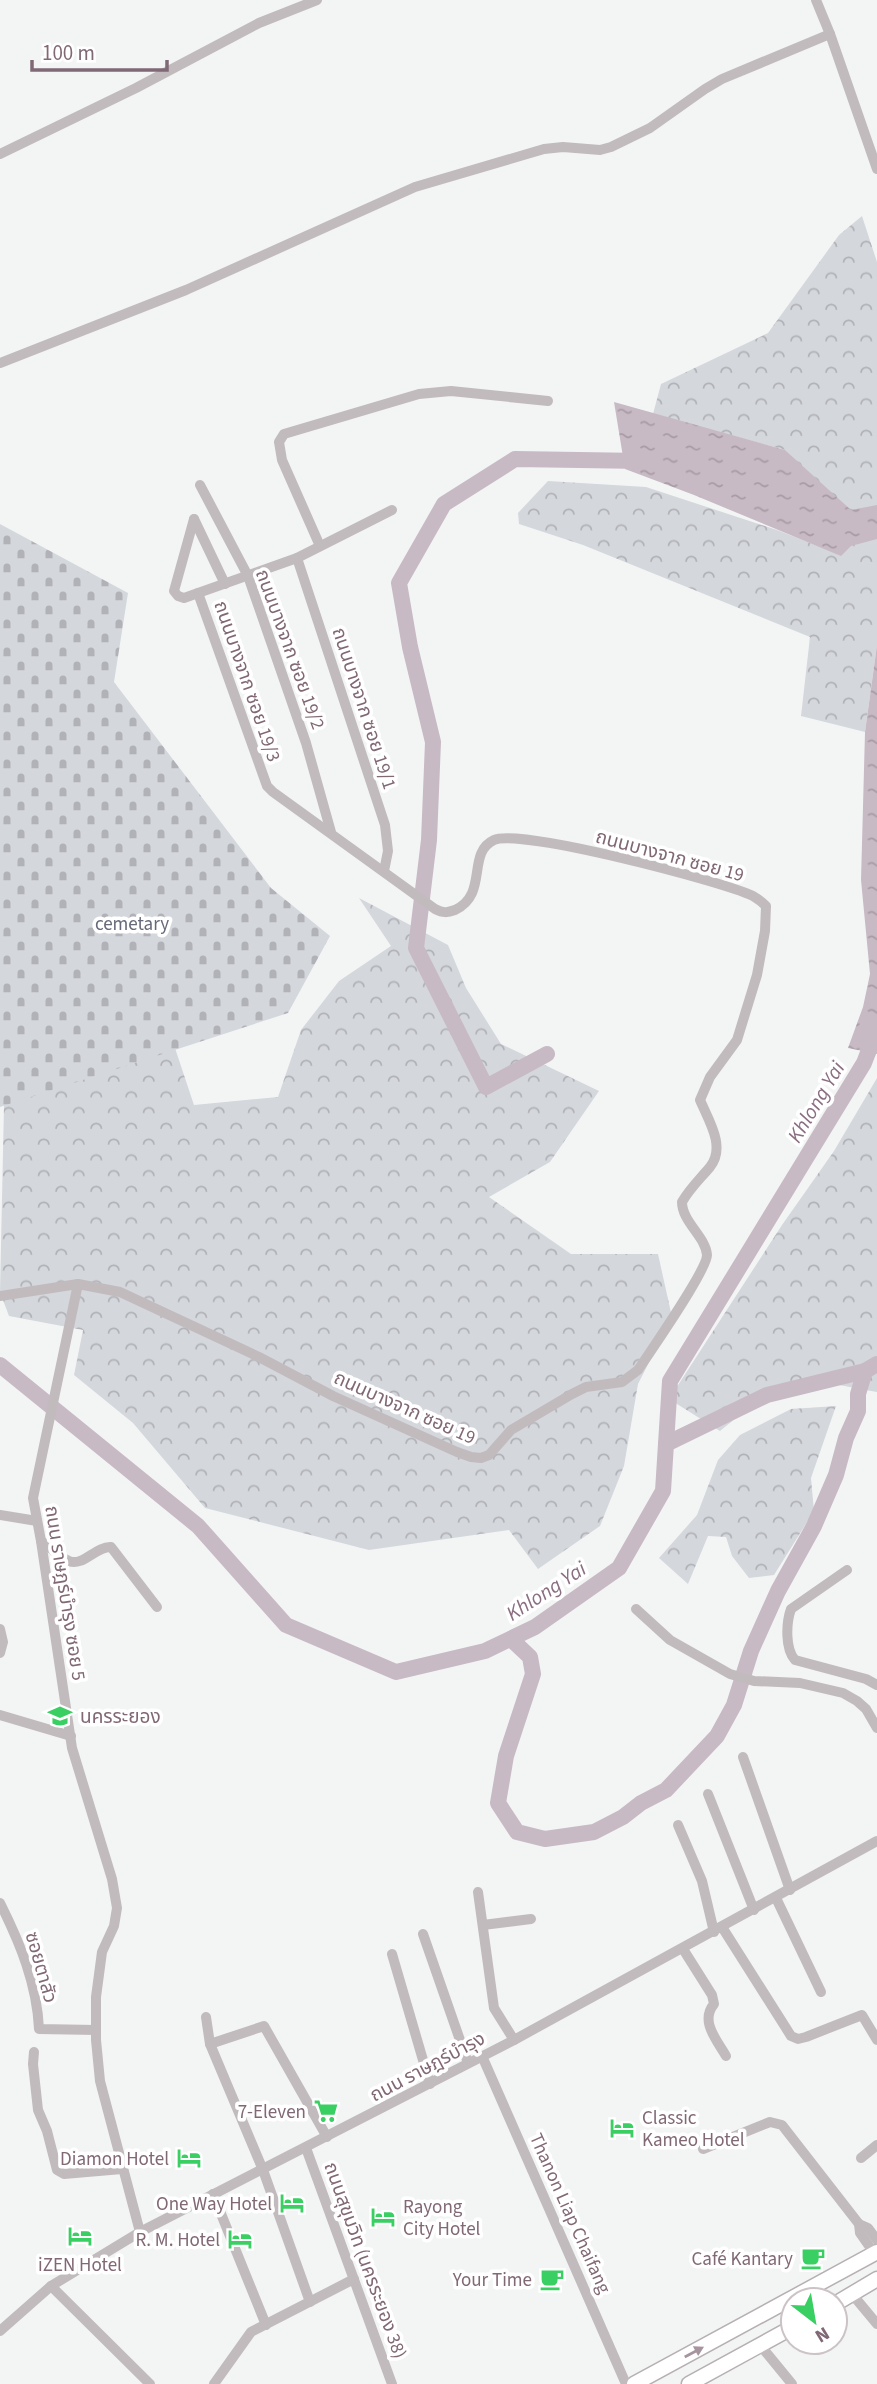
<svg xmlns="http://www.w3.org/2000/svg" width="877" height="2384" font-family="'Source Sans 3','Noto Sans Thai',sans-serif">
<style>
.forest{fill:url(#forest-crowns)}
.cemetery{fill:url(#cemetery-stones)}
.water{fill:url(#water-ripples)}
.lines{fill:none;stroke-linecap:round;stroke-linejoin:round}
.river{stroke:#c8bac4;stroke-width:16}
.major-casing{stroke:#b6afb3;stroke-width:17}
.minor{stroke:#c2bbbe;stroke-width:10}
.major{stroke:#fff;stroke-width:14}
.oneway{fill:#a6959e}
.labels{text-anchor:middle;stroke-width:7;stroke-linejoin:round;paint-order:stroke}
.street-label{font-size:19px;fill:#806874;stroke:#fff}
.park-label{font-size:19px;fill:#666978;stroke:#fff}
.poi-label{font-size:19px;fill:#806874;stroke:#fff;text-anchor:end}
.water-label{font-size:21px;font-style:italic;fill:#8a6e82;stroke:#fff}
</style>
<defs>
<pattern id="forest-crowns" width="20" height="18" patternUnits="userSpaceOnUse" patternTransform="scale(1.75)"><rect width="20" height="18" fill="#d4d7dc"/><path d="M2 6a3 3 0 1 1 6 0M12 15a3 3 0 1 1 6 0" fill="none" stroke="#b1b2b7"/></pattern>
<pattern id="cemetery-stones" width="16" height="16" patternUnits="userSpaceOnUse" patternTransform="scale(1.75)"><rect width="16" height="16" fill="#d4d7dc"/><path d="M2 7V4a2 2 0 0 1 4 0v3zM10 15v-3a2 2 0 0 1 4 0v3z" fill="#b1b2b7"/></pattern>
<pattern id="water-ripples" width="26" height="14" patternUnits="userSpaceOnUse" patternTransform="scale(1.75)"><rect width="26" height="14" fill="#c8bac4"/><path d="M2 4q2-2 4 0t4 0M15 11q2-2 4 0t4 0" fill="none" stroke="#a89ba4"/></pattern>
</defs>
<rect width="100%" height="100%" fill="#f3f5f5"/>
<g class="forest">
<path d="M862 216 877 262V645L865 732 801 716 810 637 583 545 519 524 518 513 548 481 646 487 777 530 841 555 864 533 785 450 653 414 661 384 768 333 839 235Z"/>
<path d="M359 898 448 945 466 988 501 1044 599 1091 550 1162 489 1197 571 1254H658L672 1317 638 1384 624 1466 600 1526 538 1569 509 1530 369 1550 205 1508 133 1423 74 1375 83 1330 9 1316 0 1292 4 1105 174 1045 194 1105 278 1097 301 1030 339 981 391 946Z"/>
<path d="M877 1078V1392C852 1388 813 1377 789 1385 762 1393 741 1415 720 1431L669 1399 782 1225 834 1151Z"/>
<path d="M836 1406 811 1478 814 1511 774 1575 749 1578 732 1556 726 1537 708 1536 688 1584 659 1558 697 1515 718 1460 740 1435 791 1409Z"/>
</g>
<path class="cemetery" d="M0 524 128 593 114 682 271 888 330 936 288 1013 0 1107Z"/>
<g class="water">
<path d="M614 402 785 450 851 510 877 505V539L851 546 841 556 694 495 625 469Z"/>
<path d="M877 645V1054L848 1048 863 1007 870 974 861 880 865 732Z"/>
</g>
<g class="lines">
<g class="river">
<path d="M547 1054 486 1087 416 948 429 840 433 742 410 647 399 583 444 504 515 459 643 461"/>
<path d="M0 1365 198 1526 286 1625 396 1672 485 1651 535 1627 619 1568 663 1491 670 1381 864 1063 877 1029"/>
<path d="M666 1444 767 1395 865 1371 877 1364"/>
<path d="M511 1639 530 1657 533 1674 506 1756 498 1803 517 1832 545 1839 594 1832 623 1817 641 1803 666 1790 717 1736 734 1705 751 1651 778 1591 814 1526 836 1475 846 1438 858 1411V1394L865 1371"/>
</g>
<g class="major-casing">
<g id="major">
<path d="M835 2304 877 2279"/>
<path d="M634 2384 877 2252"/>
<path d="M689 2384 793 2327"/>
</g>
</g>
<g class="minor">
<path d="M816 0 830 34 877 169"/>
<path d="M0 154 136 88 259 23 317 0"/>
<path d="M0 363 186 290 415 187 544 149 563 147 600 150 611 147 650 128 705 89 722 79 830 34"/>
<path d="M200 485 248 576 306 743 331 832"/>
<path d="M194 519 174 591 178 596 184 598 297 558 392 510"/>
<path d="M194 519 225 584"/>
<path d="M320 546 282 460 279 442 284 434 419 394 451 391 548 401"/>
<path d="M297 558 385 825 388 851 384 871"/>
<path d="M78 1284 33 1498 41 1541 72 1748 112 1879 117 1908 114 1926 102 1952 96 1997V2040L100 2081 140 2232"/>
<path d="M0 1296 78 1284 120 1292 259 1357 333 1396 457 1452 471 1457 481 1458 489 1455 511 1430 572 1394 586 1387 622 1382 638 1370C650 1352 707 1270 707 1255 706 1237 682 1222 682 1202 690 1188 700 1179 710 1167 726 1147 709 1121 700 1100L710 1077 737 1040 757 975 765 931 766 906C762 902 758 899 753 896 722 881 519 828 494 840 466 853 489 894 455 910 447 913 443 913 435 909L273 792 267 786 198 593"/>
<path d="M0 1515 37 1521"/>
<path d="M41 1541C50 1547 60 1557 69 1561 83 1567 96 1546 111 1547L157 1607"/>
<path d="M847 1570 791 1609C786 1623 785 1649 795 1660L866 1679 877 1685"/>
<path d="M636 1609 670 1640 730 1674 754 1681 800 1683 843 1693 857 1701 866 1709 877 1728"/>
<path d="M0 1629 3 1642 0 1653"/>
<path d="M0 1715 71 1736"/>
<path d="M743 1757 790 1890"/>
<path d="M708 1794 754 1910"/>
<path d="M678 1825 702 1881 714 1932"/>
<path d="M478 1892 494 2008 514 2040"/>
<path d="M776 1898 821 1992"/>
<path d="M0 1903C20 1943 37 1984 39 2029L96 2030"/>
<path d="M483 1925 531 1919"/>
<path d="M722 1927 791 2036 798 2039 806 2037 862 2015 877 2040"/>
<path d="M423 1934 468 2063"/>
<path d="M683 1949 712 1995 714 2004C700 2021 716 2039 726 2056"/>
<path d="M392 1954 430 2084"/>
<path d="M206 2017 210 2044 263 2170 310 2302"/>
<path d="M210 2044 264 2026 327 2137"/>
<path d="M34 2052 33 2064 38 2110 47 2131 57 2170 64 2174 122 2169"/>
<path d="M482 2056 626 2384"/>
<path d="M306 2148 392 2384"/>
<path d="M703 2149 770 2122 782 2125 859 2224 868 2228 877 2240"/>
<path d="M861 2158 877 2145"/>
<path d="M213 2194 266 2325"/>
<path d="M859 2224 860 2233 874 2253"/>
<path d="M51 2286 150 2384"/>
<path d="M852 2294 877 2324"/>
<path d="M0 2331 51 2286 140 2232 514 2040 877 1841"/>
<path d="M760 2345 792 2384"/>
<path d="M214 2384 251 2332 354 2279"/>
</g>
<use href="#major" class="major"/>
</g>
<defs><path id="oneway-solid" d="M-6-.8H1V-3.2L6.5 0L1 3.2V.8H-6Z" transform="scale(1.75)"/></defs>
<use class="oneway" href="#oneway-solid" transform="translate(694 2352) rotate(-28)"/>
<defs>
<g id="school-bare" transform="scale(1.89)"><path d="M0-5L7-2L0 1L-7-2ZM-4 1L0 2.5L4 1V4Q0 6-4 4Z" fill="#39cf62" stroke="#fff" stroke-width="2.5" paint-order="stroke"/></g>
<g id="supermarket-bare" transform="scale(1.89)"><path d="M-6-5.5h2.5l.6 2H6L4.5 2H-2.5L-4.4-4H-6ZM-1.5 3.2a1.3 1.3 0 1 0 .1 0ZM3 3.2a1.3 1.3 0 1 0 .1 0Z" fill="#39cf62" stroke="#fff" stroke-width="2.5" paint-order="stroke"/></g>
<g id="hotel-bare" transform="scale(1.89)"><path d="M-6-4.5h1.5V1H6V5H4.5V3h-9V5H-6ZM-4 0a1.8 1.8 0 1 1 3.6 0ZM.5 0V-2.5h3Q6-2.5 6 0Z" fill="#39cf62" stroke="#fff" stroke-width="2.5" paint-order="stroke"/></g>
<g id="cafe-bare" transform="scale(1.89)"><path d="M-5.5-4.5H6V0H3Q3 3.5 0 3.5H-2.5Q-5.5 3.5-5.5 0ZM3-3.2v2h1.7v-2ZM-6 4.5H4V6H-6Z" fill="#39cf62" stroke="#fff" stroke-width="2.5" paint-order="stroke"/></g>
</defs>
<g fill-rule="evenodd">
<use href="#school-bare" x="60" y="1716"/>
<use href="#supermarket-bare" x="326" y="2111"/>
<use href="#hotel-bare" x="622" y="2128"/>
<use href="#hotel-bare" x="189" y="2158"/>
<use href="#hotel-bare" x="292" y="2203"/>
<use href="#hotel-bare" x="383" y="2217"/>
<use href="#hotel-bare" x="80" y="2236"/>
<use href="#hotel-bare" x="240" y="2239"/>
<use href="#cafe-bare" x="813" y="2258"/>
<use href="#cafe-bare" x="552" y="2279"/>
</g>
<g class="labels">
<g class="street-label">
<text transform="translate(291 649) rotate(70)" y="7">ถนนบางจาก ซอย 19/2</text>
<text transform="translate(248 681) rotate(71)" y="7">ถนนบางจาก ซอย 19/3</text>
<text transform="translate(365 708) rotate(72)" y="7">ถนนบางจาก ซอย 19/1</text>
<text transform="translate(670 855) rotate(15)" y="7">ถนนบางจาก ซอย 19</text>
<text transform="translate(405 1407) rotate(24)" y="7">ถนนบางจาก ซอย 19</text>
<text transform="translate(66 1593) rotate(81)" y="7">ถนน ราษฎร์บำรุง ซอย 5</text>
<text transform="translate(42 1967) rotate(74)" y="7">ซอยตาสัว</text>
<text transform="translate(427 2066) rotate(-28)" y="7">ถนน ราษฎร์บำรุง</text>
<text transform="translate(571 2213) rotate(66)" y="7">Thanon Liap Chaifang</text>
<text transform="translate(366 2260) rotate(70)" y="7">ถนนสุขุมวิท (นครระยอง 38)</text>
</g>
<g class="park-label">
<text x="132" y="930">cemetary</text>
</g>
<g class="poi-label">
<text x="80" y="1723" text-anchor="start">นครระยอง</text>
<text x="306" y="2118">7-Eleven</text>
<text x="642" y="2124" text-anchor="start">Classic<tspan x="642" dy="22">Kameo Hotel</tspan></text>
<text x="169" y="2165">Diamon Hotel</text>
<text x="272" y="2210">One Way Hotel</text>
<text x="403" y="2213" text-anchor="start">Rayong<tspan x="403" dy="22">City Hotel</tspan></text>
<text x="220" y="2246">R. M. Hotel</text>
<text x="793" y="2265">Café Kantary</text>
<text x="80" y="2271" text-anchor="middle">iZEN Hotel</text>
<text x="532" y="2286">Your Time</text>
</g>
<g class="water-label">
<text transform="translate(816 1102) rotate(-59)" y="7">Khlong Yai</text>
<text transform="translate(546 1591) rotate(-33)" y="7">Khlong Yai</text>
</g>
</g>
<g transform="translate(814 2321) rotate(149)"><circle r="33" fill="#ffffff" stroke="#ccc3c7" stroke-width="2"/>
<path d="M0-5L12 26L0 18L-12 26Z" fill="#39cf62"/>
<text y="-10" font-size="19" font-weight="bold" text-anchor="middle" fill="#806874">N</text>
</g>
<path d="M32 60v10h135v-10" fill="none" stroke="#806874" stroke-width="3.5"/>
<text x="42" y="60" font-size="21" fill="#806874" stroke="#ffffff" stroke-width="5" paint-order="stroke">100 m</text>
</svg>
